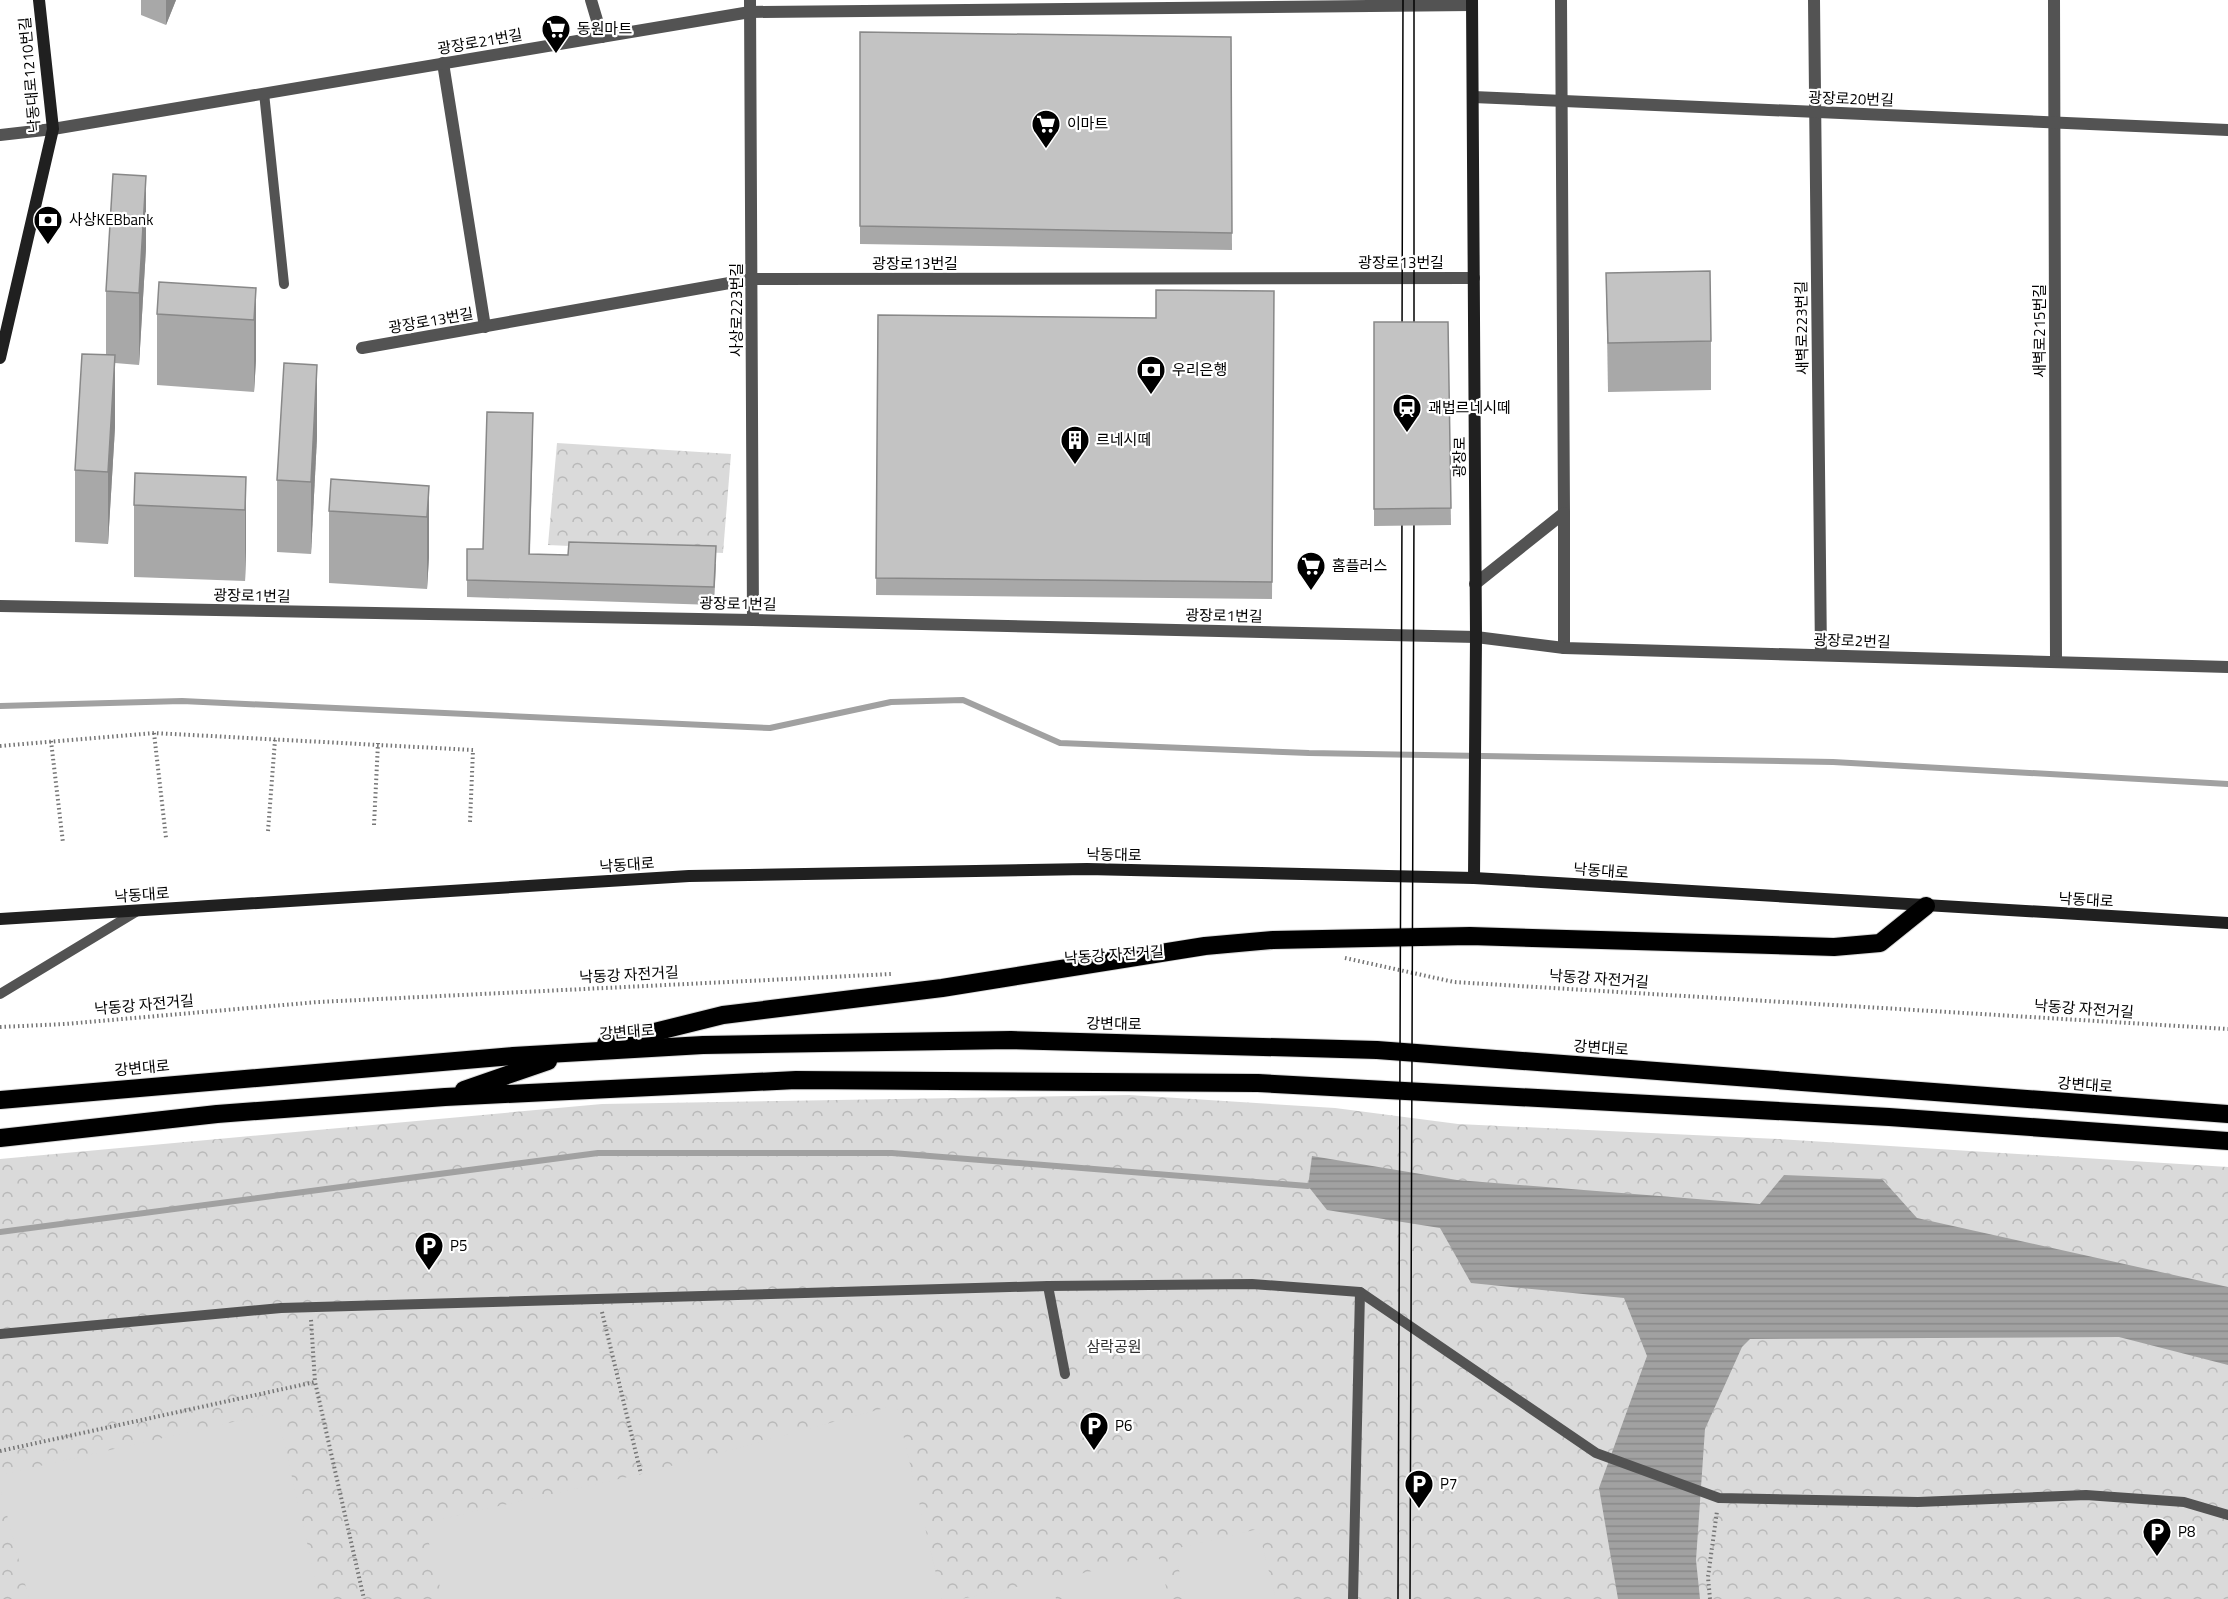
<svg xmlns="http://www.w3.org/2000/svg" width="2228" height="1599" font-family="'Titillium Web','Noto Sans KR',sans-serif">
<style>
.park{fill:url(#park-crowns)}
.pitch{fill:#dadada}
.water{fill:url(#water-rules)}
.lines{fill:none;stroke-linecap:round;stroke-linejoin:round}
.stream{stroke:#a1a1a1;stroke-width:6}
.highway-casing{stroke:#dbdbdb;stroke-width:20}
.path{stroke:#757575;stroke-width:4;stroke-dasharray:1.5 3;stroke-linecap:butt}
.lane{stroke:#535353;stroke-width:10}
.street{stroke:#535353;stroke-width:12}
.secondary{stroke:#202020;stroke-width:12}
.highway{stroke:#000;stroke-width:18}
.tram{stroke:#000;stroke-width:1.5}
.wall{fill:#a8a8a8}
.shaded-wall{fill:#888}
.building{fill:#c3c3c3;stroke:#888;stroke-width:1.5}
.labels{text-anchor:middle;stroke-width:4.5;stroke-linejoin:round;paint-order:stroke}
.poi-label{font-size:15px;fill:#000;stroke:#fff;text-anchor:start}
.street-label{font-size:15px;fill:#000;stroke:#fff}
.park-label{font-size:15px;fill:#313131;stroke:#fff}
</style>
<defs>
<pattern id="park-crowns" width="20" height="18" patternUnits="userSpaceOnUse" patternTransform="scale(1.5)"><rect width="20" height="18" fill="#dadada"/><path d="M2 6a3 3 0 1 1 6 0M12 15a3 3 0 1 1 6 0" fill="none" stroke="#b9b9b9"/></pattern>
<pattern id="water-rules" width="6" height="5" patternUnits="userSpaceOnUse" patternTransform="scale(1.5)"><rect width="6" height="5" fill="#a1a1a1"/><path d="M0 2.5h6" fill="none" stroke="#898989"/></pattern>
</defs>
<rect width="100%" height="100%" fill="#fff"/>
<g class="park">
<path d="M557 443 731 454 723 553 548 545Z"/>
<path d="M1129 1095 1335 1108 1458 1124 1778 1139 2228 1167V1599H0V1159L602 1104Z"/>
</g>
<g class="pitch">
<path d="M896 1405 942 1599H443L424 1523 641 1474Z"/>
<path d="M277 1412 320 1599H29L0 1488V1475Z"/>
<path d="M1258 1529 1276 1599H1186L1174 1549Z"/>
<path d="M1158 1555 1169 1599H1063L1059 1579Z"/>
<path d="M1052 1579 1056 1599H961Z"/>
</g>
<path class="water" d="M1312 1156 1457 1180 1760 1204 1784 1175 1882 1179 1917 1218 2228 1287V1365L2119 1337 1750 1339 1742 1347 1705 1429 1696 1560 1700 1599H1618L1599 1488 1647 1356 1624 1298 1471 1283 1440 1228 1327 1210 1308 1186Z"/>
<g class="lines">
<g class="stream">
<path d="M0 706 182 701 770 728 891 702 963 700 1060 743 1309 753 1833 762 2228 784"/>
<path d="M0 1232 598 1153H892L1308 1186"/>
</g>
<g class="highway-casing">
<g id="highway">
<path d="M606 1044 723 1015 942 988 1205 946 1273 940 1470 936 1834 947 1880 943 1926 906"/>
<path d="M464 1090 548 1061"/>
<path d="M0 1100 513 1056 703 1045 1011 1040 1377 1050 2228 1114"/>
<path d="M0 1138 217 1114 445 1097 796 1080 1258 1083 1889 1117 2228 1141"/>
</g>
</g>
<g class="path">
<path d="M154 733 166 838"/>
<path d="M51 741 63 843"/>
<path d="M0 746 154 733 473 750 470 822"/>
<path d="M374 825 378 743"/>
<path d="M268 831 275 740"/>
<path d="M1345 958 1454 982 2228 1029"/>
<path d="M0 1027 65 1024 318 1002 891 974"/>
<path d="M602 1312 641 1474"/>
<path d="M311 1320 315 1382"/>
<path d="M0 1451 315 1382 364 1599"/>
<path d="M1710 1599 1708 1577 1717 1511"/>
</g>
<g class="lane">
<path d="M264 93 284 284"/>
<path d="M0 994 139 910"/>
<path d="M1048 1286 1065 1374"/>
<path d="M0 1334 281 1308 1048 1286 1252 1284 1360 1292 1596 1453 1719 1498 1918 1502 2086 1495 2184 1502 2228 1515"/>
<path d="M1353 1599 1360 1292"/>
</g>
<g class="street">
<path d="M591 0 602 37"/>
<path d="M750 0 753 620"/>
<path d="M1561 0 1564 513"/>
<path d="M1814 0 1821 655"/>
<path d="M2054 0 2056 662"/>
<path d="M443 63 485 327"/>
<path d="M1473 97 2228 130"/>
<path d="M0 135 53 129 750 12 1472 5"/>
<path d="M362 348 752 279 1474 278"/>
<path d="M1475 584 1564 513V648"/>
<path d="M0 606 753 620 1476 637 1564 648 2228 667"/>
</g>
<g class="secondary">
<path d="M1472 0 1476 637 1474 878"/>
<path d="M0 358 53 129 39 0"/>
<path d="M0 919 689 876 1087 869 1474 878 2228 923"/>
</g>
<use href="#highway" class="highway"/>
<g class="tram">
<path d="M1402 339 1403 0"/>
<path d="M1414 339V0"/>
<path d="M1398 1599 1402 510"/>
<path d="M1410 1599 1414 510"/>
</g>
</g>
<g class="wall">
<path d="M141 0H176L166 25 141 15Z"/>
<path d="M860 32 1231 37 1232 250 860 244Z"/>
<path d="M146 248 139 365 115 363V427L108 544 75 542V470L106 355V291Z"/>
<path d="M1606 273 1711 341V390L1608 392Z"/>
<path d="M256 288V360L254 392 157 385V314Z"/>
<path d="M1274 291 1272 599 876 595 878 315 1156 318Z"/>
<path d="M1374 322H1448L1451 525 1374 526Z"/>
<path d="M533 431 530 554 716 564 714 605 467 597V580L483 549Z"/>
<path d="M317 437 311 554 277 552V480Z"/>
<path d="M246 477V549L245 581 134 577V505Z"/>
<path d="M429 486V557L427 589 329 583V511Z"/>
</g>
<g class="shaded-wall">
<path d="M166 0H176L166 25Z"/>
<path d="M146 176V248L139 365V293Z"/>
<path d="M256 288V360L254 392V320Z"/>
<path d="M115 355V427L108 544V472Z"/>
<path d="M317 365V437L311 554V482Z"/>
<path d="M246 477V549L245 581V510Z"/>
<path d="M429 486V557L427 589V517Z"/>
</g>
<g class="building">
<path d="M860 32 1231 37 1232 233 860 226Z"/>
<path d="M113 174 146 176 139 293 106 291Z"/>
<path d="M1710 271 1711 341 1608 343 1606 273Z"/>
<path d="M159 282 256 288 254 320 157 314Z"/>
<path d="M1156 290 1274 291 1272 582 876 578 878 315 1156 318Z"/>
<path d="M1374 322H1448L1451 508 1374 509Z"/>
<path d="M82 354 115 355 108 472 75 470Z"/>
<path d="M284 363 317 365 311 482 277 480Z"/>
<path d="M487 412 533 413 529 554 568 555 569 542 716 546 714 587 467 580V549H483Z"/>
<path d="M135 473 246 477 245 510 134 505Z"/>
<path d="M331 479 429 486 427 517 329 511Z"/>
</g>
<defs>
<g id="supermarket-pin" transform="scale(1.5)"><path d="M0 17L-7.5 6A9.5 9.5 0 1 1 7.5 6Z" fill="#000" stroke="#fff"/><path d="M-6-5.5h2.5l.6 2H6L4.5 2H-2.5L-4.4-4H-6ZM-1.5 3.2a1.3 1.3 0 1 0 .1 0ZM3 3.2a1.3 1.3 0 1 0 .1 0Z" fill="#fff"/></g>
<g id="bank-pin" transform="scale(1.5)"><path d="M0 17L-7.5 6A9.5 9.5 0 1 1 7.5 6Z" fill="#000" stroke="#fff"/><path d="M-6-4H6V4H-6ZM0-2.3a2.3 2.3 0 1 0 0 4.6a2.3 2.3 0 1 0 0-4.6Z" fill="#fff"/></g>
<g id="station-pin" transform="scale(1.5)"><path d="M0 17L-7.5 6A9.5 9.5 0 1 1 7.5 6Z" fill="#000" stroke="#fff"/><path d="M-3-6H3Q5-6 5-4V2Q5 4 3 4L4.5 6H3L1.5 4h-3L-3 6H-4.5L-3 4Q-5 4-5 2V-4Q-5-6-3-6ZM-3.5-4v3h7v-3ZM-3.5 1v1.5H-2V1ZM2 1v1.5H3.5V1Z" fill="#fff"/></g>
<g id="building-pin" transform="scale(1.5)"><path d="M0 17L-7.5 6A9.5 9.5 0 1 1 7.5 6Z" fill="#000" stroke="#fff"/><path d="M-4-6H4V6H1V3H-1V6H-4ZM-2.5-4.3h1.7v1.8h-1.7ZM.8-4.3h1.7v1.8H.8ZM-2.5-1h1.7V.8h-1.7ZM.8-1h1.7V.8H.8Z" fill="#fff"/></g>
<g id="parking-pin" transform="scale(1.5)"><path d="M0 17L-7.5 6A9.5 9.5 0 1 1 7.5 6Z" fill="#000" stroke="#fff"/><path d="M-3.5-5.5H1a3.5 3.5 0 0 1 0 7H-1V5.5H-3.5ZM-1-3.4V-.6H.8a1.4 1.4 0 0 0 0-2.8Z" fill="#fff"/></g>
</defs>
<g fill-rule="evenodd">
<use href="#supermarket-pin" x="556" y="29"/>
<use href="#supermarket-pin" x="1046" y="124"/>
<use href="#bank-pin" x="48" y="220"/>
<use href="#bank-pin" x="1151" y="370"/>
<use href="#station-pin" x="1407" y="408"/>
<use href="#building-pin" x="1075" y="440"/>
<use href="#supermarket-pin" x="1311" y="566"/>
<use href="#parking-pin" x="429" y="1246"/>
<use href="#parking-pin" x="1094" y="1426"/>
<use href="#parking-pin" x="1419" y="1484"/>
<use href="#parking-pin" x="2157" y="1532"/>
</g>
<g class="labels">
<g class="poi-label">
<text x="577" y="34">동원마트</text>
<text x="1067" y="129">이마트</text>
<text x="69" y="225">사상KEBbank</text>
<text x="1172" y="375">우리은행</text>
<text x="1428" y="413">괘법르네시떼</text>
<text x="1096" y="445">르네시떼</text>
<text x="1332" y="571">홈플러스</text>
<text x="450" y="1251">P5</text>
<text x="1115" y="1431">P6</text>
<text x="1440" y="1489">P7</text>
<text x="2178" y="1537">P8</text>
</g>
<g class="street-label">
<text transform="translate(480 42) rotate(-10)" y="5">광장로21번길</text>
<text transform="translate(30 75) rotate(-95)" y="5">낙동대로1210번길</text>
<text transform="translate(1851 99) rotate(2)" y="5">광장로20번길</text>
<text x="1401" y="268">광장로13번길</text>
<text x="915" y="269">광장로13번길</text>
<text transform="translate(737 310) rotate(-90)" y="5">사상로223번길</text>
<text transform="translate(431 321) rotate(-10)" y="5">광장로13번길</text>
<text transform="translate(1802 328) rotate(-91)" y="5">새벽로223번길</text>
<text transform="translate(2040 331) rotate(-90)" y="5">새벽로215번길</text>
<text transform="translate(1460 457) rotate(-90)" y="5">광장로</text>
<text transform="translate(252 596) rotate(1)" y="5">광장로1번길</text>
<text transform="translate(738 604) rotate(1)" y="5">광장로1번길</text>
<text transform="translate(1224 616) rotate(1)" y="5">광장로1번길</text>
<text transform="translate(1852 641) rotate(2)" y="5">광장로2번길</text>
<text transform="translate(1114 855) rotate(1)" y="5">낙동대로</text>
<text transform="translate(627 865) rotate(-4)" y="5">낙동대로</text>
<text transform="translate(1601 871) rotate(4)" y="5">낙동대로</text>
<text transform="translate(142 895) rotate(-4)" y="5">낙동대로</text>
<text transform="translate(2086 900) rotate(3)" y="5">낙동대로</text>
<text transform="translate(1114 955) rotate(-4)" y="5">낙동강 자전거길</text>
<text transform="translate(629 975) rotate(-3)" y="5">낙동강 자전거길</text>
<text transform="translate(1599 979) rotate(4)" y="5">낙동강 자전거길</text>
<text transform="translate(144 1005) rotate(-5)" y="5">낙동강 자전거길</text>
<text transform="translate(2084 1009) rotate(4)" y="5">낙동강 자전거길</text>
<text transform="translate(1114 1024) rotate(1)" y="5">강변대로</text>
<text transform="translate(627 1032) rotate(-4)" y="5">강변대로</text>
<text transform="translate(1601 1048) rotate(4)" y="5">강변대로</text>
<text transform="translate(142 1068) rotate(-5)" y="5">강변대로</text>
<text transform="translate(2085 1085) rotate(4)" y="5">강변대로</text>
</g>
<g class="park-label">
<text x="1114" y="1352">삼락공원</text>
</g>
</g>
</svg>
